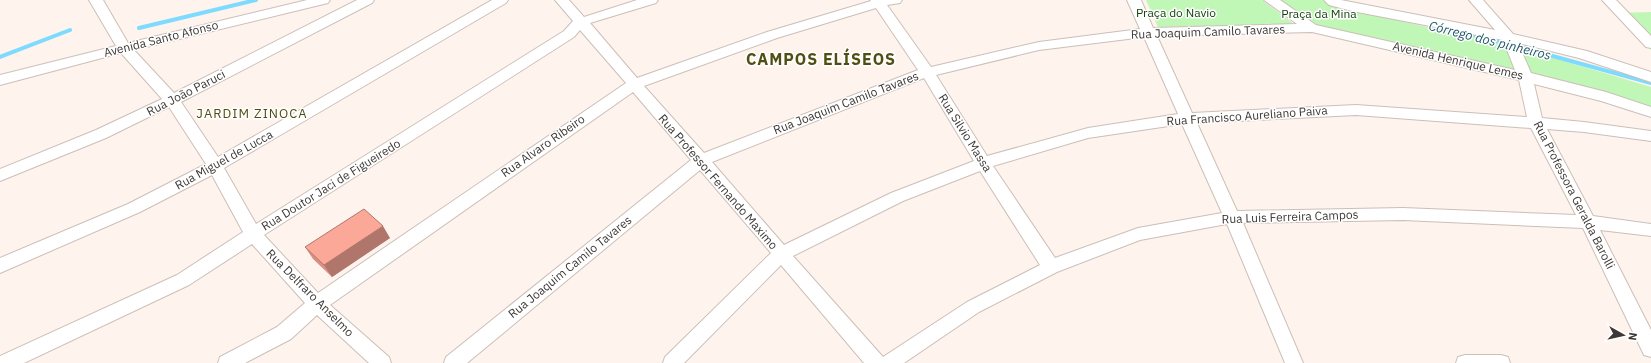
<svg xmlns="http://www.w3.org/2000/svg" width="1651" height="363" font-family="'IBM Plex Sans',sans-serif">
<style>
.green{fill:#c0f7b7}
.lines{fill:none;stroke-linecap:round;stroke-linejoin:round}
.stream{stroke:#7cdbff;stroke-width:4}
.street-casing{stroke:#cbbfb8;stroke-width:2}
.street{fill:#fff;fill-rule:evenodd}
.wall{fill:#d99084}
.shaded-wall{fill:#b0766b}
.building{fill:#fca899;stroke:#b0766b}
.labels{text-anchor:middle;stroke-width:3;stroke-linejoin:round;paint-order:stroke}
.park-label{font-size:12px;fill:#14420d;stroke:#fff}
.street-label{font-size:12px;fill:#3d3835;stroke:#fff}
.water-label{font-size:13px;font-style:italic;fill:#225769;stroke:#fff}
.neighbourhood-label{font-size:13px;letter-spacing:1px;fill:#4f4f13;stroke:#fff}
.district-label{font-size:16px;font-weight:bold;letter-spacing:1px;fill:#4f4f13;stroke:#fff}
</style>
<rect width="100%" height="100%" fill="#fef3ed"/>
<g class="green">
<path d="M1146 0H1262L1294 24 1158 27Z"/>
<path d="M1280 0H1323L1329 5 1521 48 1651 87V108L1314 26Z"/>
<path d="M1651 12V50L1616 13Z"/>
</g>
<g class="lines">
<g class="stream">
<path d="M1438 27 1509 44"/>
<path d="M139 28 256 0"/>
<path d="M1516 46 1651 83"/>
<path d="M0 57 70 30"/>
</g>
<g class="street-casing">
<g id="street">
<path d="M89 0H103L128 43 307 0H330L328 3 134 50 174 93 357 0H374L372 3 181 102 218 157 492 0H508L506 3 224 168 256 224 564 31 573 21 555 0H569L584 17 637 0H658L656 3 590 23 637 78 767 32 871 1 870 0H902L900 3 887 5 931 67 1039 42 1140 29 1127 0H1141L1153 28 1297 24 1264 0H1280L1316 25 1515 70 1503 40 1352 11 1329 5 1324 0H1341L1495 30 1469 0H1483L1513 34 1587 51 1651 72V82L1579 58 1518 43 1531 73 1606 92 1651 107V117L1601 101 1534 84 1542 118 1584 122 1651 131V141L1584 132 1547 129 1593 216 1651 224V236L1600 230 1651 330V357L1644 355 1583 228 1403 220 1243 223 1303 363H1285L1227 224 1140 240 1057 272 979 312 904 363H864L781 265 684 363H663L665 357 771 253 700 170 467 363H444L446 357 691 160 633 92 330 305 389 357 391 363H369L317 315 291 339 245 363H218L220 357 277 327 305 303 252 244 189 285 24 363H0V356L177 275 243 232 212 175 140 212 0 273V258L128 204 206 164 169 107 106 138 0 181V169L96 130 162 99 121 53 0 85V75L116 46ZM876 8 918 70 704 153 644 86 777 38ZM580 30 626 83 318 293 264 235 574 37ZM1312 32 1519 80 1527 117 1356 105 1192 113 1157 36ZM1144 37 1178 114 1088 128 987 156 936 75 1039 50ZM924 78 974 161 891 193 784 245 712 162ZM1356 115 1531 128 1576 215 1403 208 1237 211 1197 123ZM1182 124 1222 213 1138 228 1055 258 993 166 1088 138ZM980 171 1040 265 967 302 883 357 793 256 903 201Z"/>
<path d="M1602 0H1616L1651 36V48L1646 47Z"/>
<path d="M1465 355H1501L1508 357 1510 363H1456L1458 357Z"/>
</g>
</g>
<use href="#street" class="street"/>
</g>
<path class="wall" d="M390 238 332 277 313 259 305 247Z"/>
<path class="shaded-wall" d="M383 226 390 238 332 277 324 265Z"/>
<path class="building" d="M364 209 383 226 324 265 305 247Z"/>
<g class="labels">
<g class="park-label">
<text x="1176" y="17">Praça do Navio</text>
<text x="1319" y="18">Praça da Mina</text>
</g>
<g class="street-label">
<text transform="translate(1208 32) rotate(-2)" y="4">Rua Joaquim Camilo Tavares</text>
<text transform="translate(161 39) rotate(-14)" y="4">Avenida Santo Afonso</text>
<text transform="translate(1458 61) rotate(13)" y="4">Avenida Henrique Lemes</text>
<text transform="translate(186 93) rotate(-27)" y="4">Rua João Paruci</text>
<text transform="translate(846 103) rotate(-21)" y="4">Rua Joaquim Camilo Tavares</text>
<text transform="translate(1247 116) rotate(-4)" y="4">Rua Francisco Aureliano Paiva</text>
<text transform="translate(965 133) rotate(58)" y="4">Rua Silvio Massa</text>
<text transform="translate(543 146) rotate(-35)" y="4">Rua Alvaro Ribeiro</text>
<text transform="translate(224 160) rotate(-29)" y="4">Rua Miguel de Lucca</text>
<text transform="translate(718 182) rotate(49)" y="4">Rua Professor Fernando Maximo</text>
<text transform="translate(331 185) rotate(-32)" y="4">Rua Doutor Jaci de Figueiredo</text>
<text transform="translate(1574 195) rotate(63)" y="4">Rua Professora Geralda Barolli</text>
<text transform="translate(1290 217) rotate(-2)" y="4">Rua Luis Ferreira Campos</text>
<text transform="translate(570 267) rotate(-39)" y="4">Rua Joaquim Camilo Tavares</text>
<text transform="translate(310 293) rotate(45)" y="4">Rua Delfraro Anselmo</text>
</g>
<g class="water-label">
<text transform="translate(1490 40) rotate(14)" y="5">Córrego dos pinheiros</text>
</g>
<g class="neighbourhood-label">
<text x="252" y="118">JARDIM ZINOCA</text>
</g>
<g class="district-label">
<text x="821" y="65">CAMPOS ELÍSEOS</text>
</g>
</g>
<g transform="translate(1623 335) rotate(98)" stroke="#ffffff" stroke-width="3" paint-order="stroke">
<path d="M0-3L7 15L0 10L-7 15Z" fill="#3d3835"/>
<text y="-6" font-size="11" font-weight="bold" text-anchor="middle" fill="#3d3835">N</text>
</g>
</svg>
